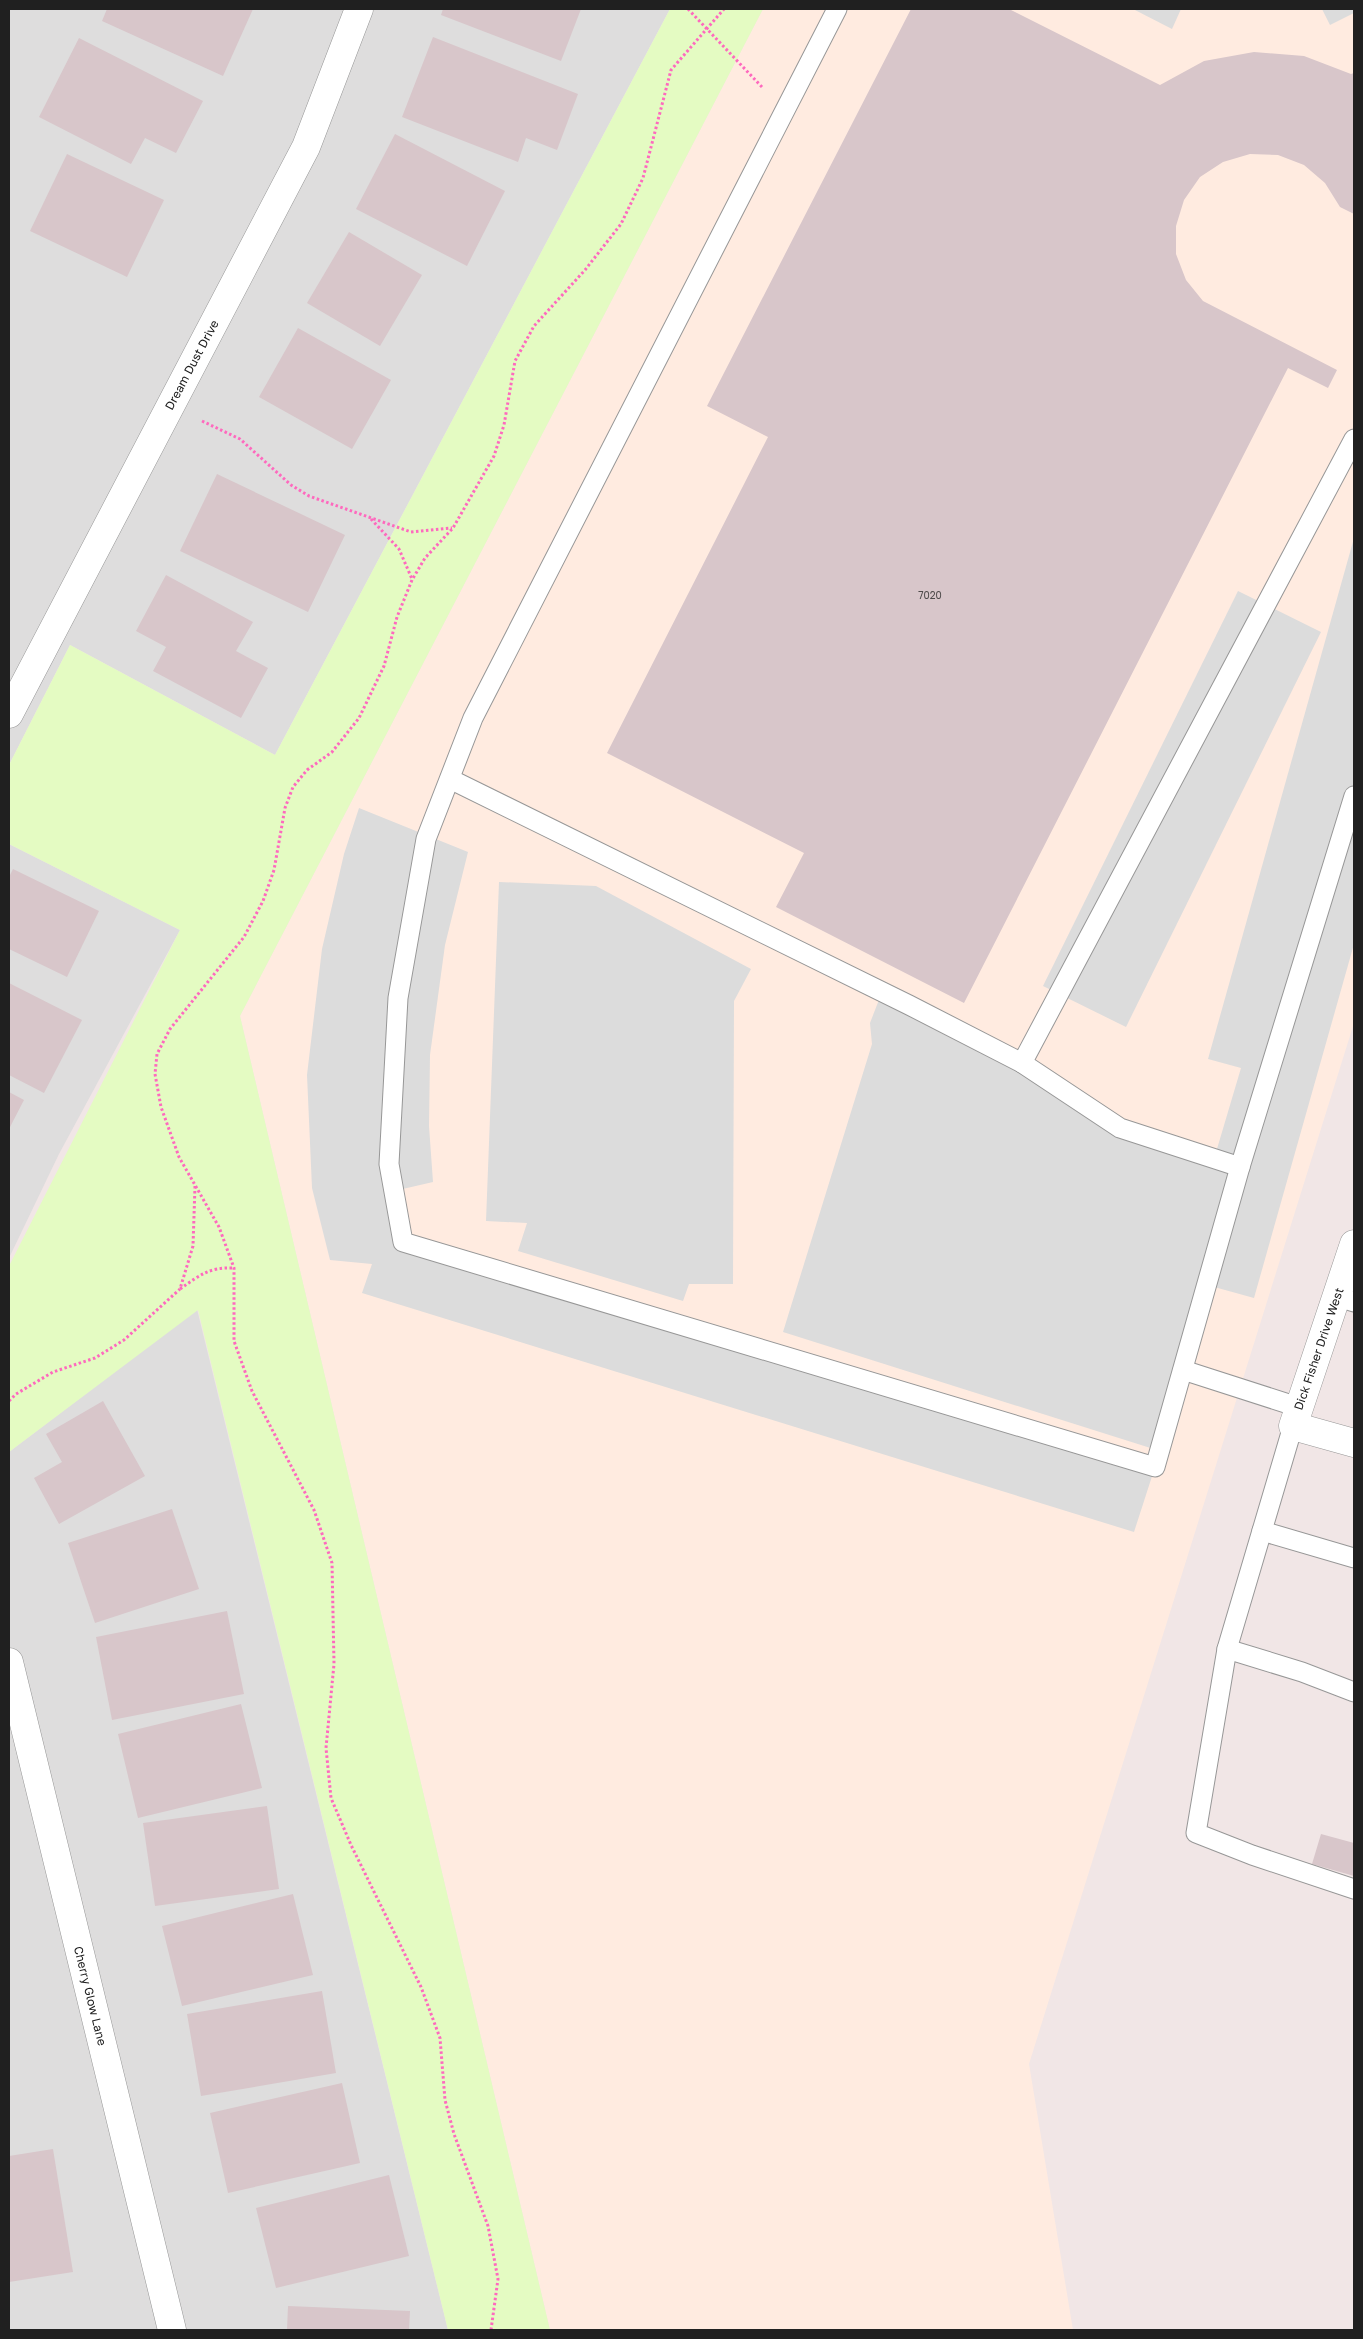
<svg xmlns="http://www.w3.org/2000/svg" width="1363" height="2339" font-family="'Golos Text',sans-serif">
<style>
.residential{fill:#dedddd}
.education{fill:#ffebe0}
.park{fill:#e4fbc2}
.parking{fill:#dcdcdc}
.building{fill:#d8c6ca}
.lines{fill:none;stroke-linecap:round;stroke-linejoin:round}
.lane-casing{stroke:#979797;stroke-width:21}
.street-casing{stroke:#979797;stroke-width:29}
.path{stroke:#fe69be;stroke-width:3;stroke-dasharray:2.5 2.5;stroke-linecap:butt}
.lane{stroke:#fff;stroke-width:19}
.street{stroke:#fff;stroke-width:28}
.labels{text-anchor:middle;stroke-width:4;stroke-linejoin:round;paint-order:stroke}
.number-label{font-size:10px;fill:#4e4a4a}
.street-label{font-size:12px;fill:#202020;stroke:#fff}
</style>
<rect width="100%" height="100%" fill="#f1e6e6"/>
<g class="residential">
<path d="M9 9H670L275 755 70 645 9 765Z"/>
<path d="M9 844 180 930 59 1154 9 1258Z"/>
<path d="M197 1309 448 2330H9V1452Z"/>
</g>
<path class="education" d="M763 9H1354V1023L1029 2064 1073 2330H550L240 1016Z"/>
<path class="park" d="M670 9H763L240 1016 550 2330H448L198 1310 9 1452V1266L180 930 9 844V765L70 645 275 755Z"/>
<g class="parking">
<path d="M1133 9H1181L1172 29Z"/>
<path d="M1322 9H1354V13L1330 25Z"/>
<path d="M1354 538V944L1254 1298 1207 1285 1160 1451 783 1332 872 1044 870 1023 882 992 1120 1128 1214 1159 1241 1068 1208 1059Z"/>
<path d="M1238 591 1321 632 1126 1027 1043 986Z"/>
<path d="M359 808 468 852 445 945 430 1055 429 1126 433 1182 394 1191 403 1242 1155 1467 1134 1532 362 1293 372 1264 330 1260 312 1188 307 1075 322 949 344 854Z"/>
<path d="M499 882 596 886 751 969 734 1001 733 1284H689L683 1301 518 1251 527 1223 486 1221Z"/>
</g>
<g class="building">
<path d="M107 9H253L223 76 102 21Z"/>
<path d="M443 9H581L561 61 441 15Z"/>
<path d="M911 9H1009L1160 85 1204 61 1254 52 1304 56 1351 74 1354 73V214L1340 207 1325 183 1304 165 1278 155 1250 154 1223 162 1200 177 1184 200 1176 226V254L1186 280 1203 301 1337 370 1328 388 1288 368 964 1003 776 907 804 853 607 753 768 437 707 406Z"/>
<path d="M433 37 578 94 557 150 526 138 518 162 402 117Z"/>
<path d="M79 38 203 101 176 153 145 138 131 164 39 117Z"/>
<path d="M395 134 505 191 467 266 356 209Z"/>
<path d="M67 154 164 200 127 277 30 231Z"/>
<path d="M349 232 422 275 380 346 307 303Z"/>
<path d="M298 328 391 380 352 449 259 397Z"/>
<path d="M217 474 345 535 308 612 180 551Z"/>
<path d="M166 575 253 622 236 651 268 668 241 718 153 671 166 647 136 631Z"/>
<path d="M13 869 99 911 67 977 9 949V877Z"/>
<path d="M9 983 82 1020 44 1093 9 1075Z"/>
<path d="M9 1092 24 1100 9 1129Z"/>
<path d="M103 1401 145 1476 59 1524 34 1478 62 1462 46 1434Z"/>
<path d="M172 1509 199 1589 95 1623 68 1543Z"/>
<path d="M227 1611 244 1694 112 1720 96 1637Z"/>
<path d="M241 1704 262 1788 138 1818 118 1734Z"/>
<path d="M267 1806 279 1889 155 1906 143 1823Z"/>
<path d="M1321 1834 1354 1843V1876L1312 1864Z"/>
<path d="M293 1894 313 1975 182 2006 162 1926Z"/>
<path d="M322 1991 336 2073 201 2096 187 2014Z"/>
<path d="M342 2083 360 2163 228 2193 210 2113Z"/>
<path d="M53 2149 73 2272 9 2282V2156Z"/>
<path d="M389 2175 409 2256 276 2288 256 2208Z"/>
<path d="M288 2306 410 2311 409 2330H287Z"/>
</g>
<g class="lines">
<g class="lane-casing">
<g id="lane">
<path d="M837 9 473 718 426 839 398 998 389 1164 403 1242 1155 1467 1240 1167 1354 796"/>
<path d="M450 779 909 1005 1022 1063 1120 1128 1240 1167"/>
<path d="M1022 1063 1354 439"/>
<path d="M1338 1297 1354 1302"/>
<path d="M1183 1370 1298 1407"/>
<path d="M1293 1426 1227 1649 1196 1833 1252 1855 1354 1889"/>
<path d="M1262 1531 1354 1558"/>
<path d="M1227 1649 1302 1672 1354 1692"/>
</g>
</g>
<g class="street-casing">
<g id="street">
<path d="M9 714 306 147 359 9"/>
<path d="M1354 1244 1293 1426 1354 1443"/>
<path d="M9 1662 172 2330"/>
</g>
</g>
<g class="path">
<path d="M688 9 762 87"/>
<path d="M202 421 240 439 291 485 309 496 411 532 452 528"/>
<path d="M371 519 399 549 412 579"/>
<path d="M195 1186 193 1246 180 1289C200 1275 209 1267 234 1268"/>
<path d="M9 1401 16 1394 53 1372 95 1358 124 1340 180 1289"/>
<path d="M491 2330 498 2279 488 2226 454 2134 445 2100 440 2038 421 1987 351 1845 331 1798 326 1748 334 1664 332 1563 314 1510 252 1391 234 1341V1268L219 1227 179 1157 161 1107 155 1074 157 1054 170 1029 244 937 263 901 274 870 285 808 293 787 307 770 332 752 359 718 384 666 397 617 412 580 425 558 453 528 494 456 504 425 515 361 534 326 585 270 621 224 643 178 671 70 724 9"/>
</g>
<use href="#lane" class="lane"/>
<use href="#street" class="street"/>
</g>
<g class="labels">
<g class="number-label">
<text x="930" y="599">7020</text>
</g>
<g class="street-label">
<text transform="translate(192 365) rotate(-62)" y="4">Dream Dust Drive</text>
<text transform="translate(1319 1349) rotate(-71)" y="4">Dick Fisher Drive West</text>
<text transform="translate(90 1996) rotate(76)" y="4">Cherry Glow Lane</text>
</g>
</g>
<rect width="1363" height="2339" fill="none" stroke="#202020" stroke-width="20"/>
</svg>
